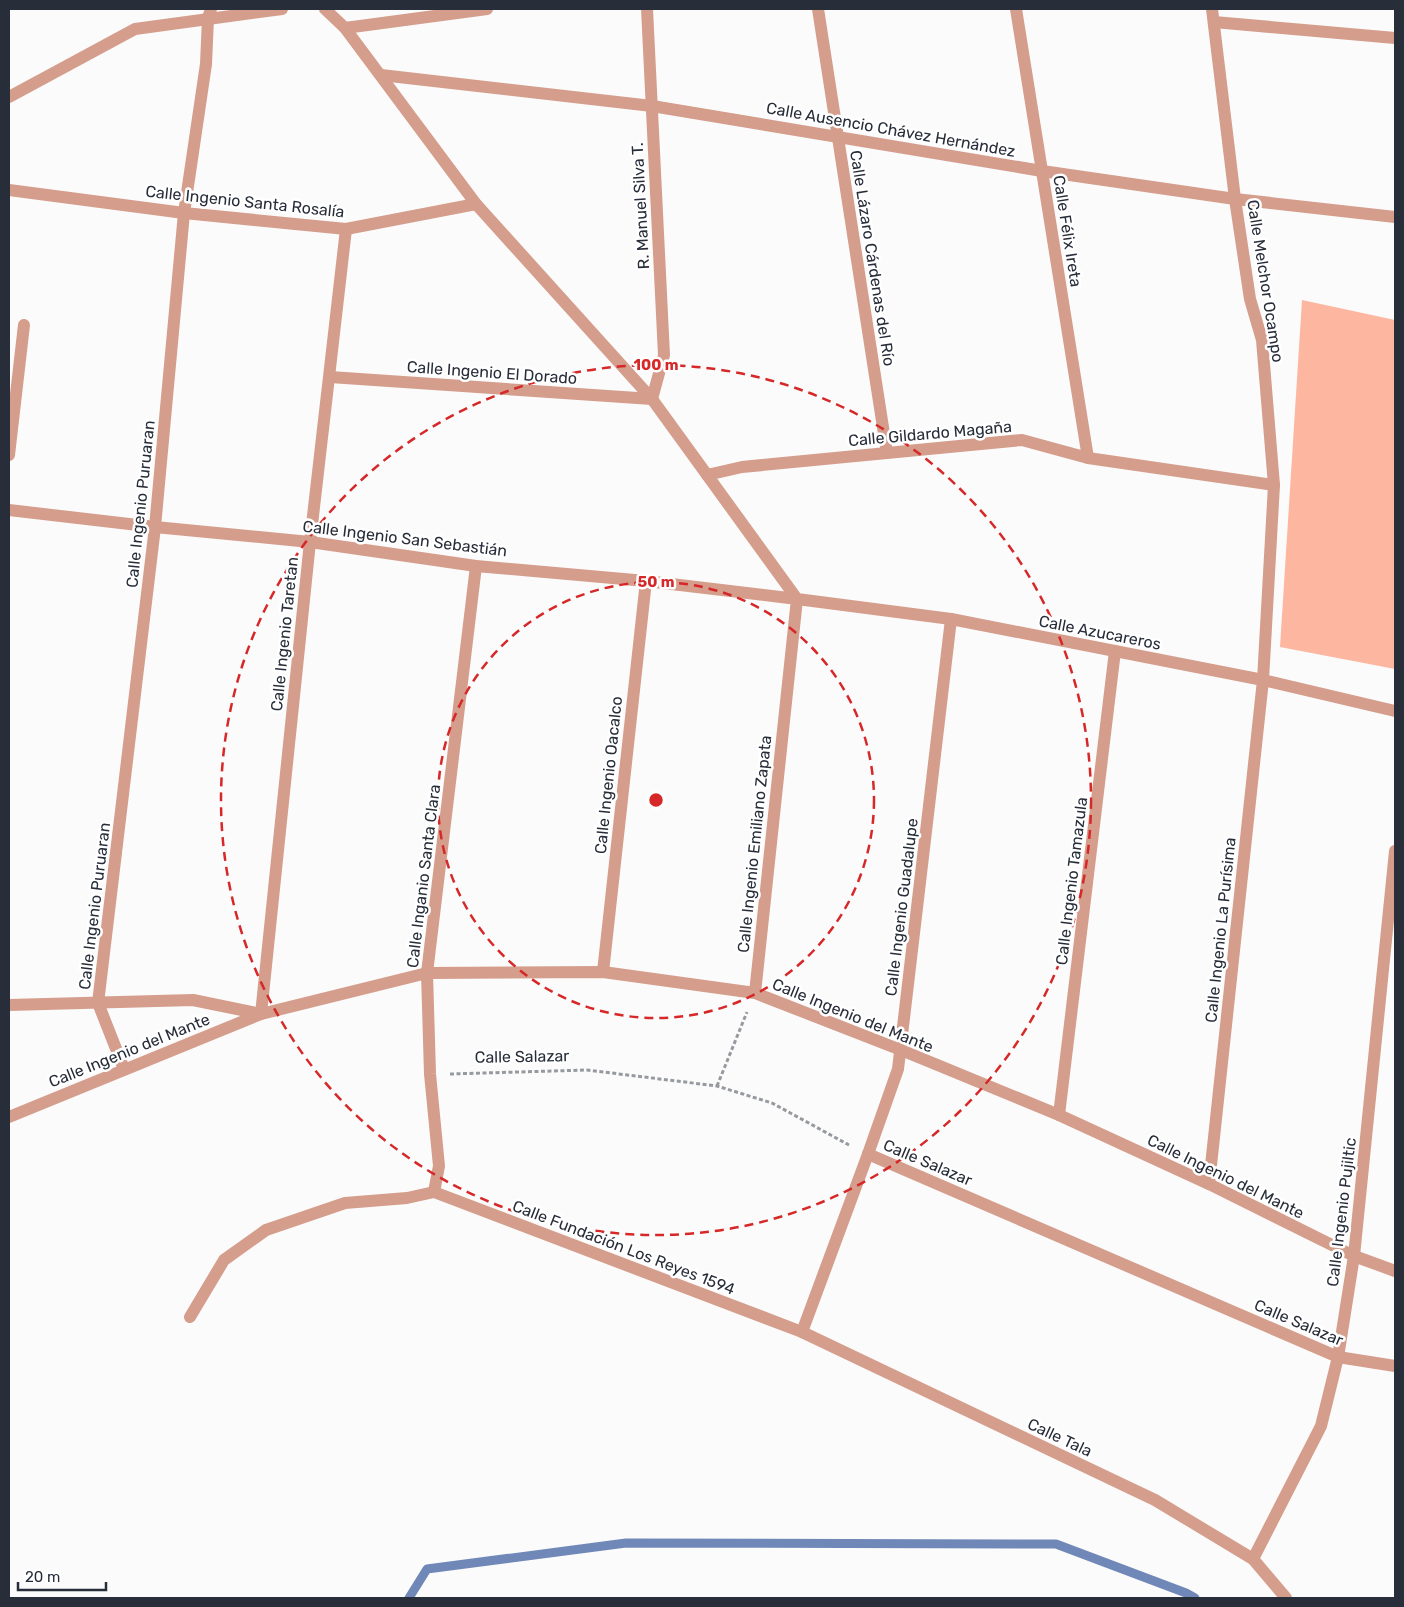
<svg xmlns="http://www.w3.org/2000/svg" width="1404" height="1607" font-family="Rubik,sans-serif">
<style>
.green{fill:#fdb6a0}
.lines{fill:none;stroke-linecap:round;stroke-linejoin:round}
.stream{stroke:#7088b8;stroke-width:9}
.path{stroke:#96999e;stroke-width:3;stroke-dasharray:4 2.5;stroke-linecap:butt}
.minor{stroke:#d59d8b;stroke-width:12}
.tertiary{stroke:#d59d8b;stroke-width:12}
.ring{fill:none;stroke:#d62828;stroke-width:2.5;stroke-dasharray:9 6}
.labels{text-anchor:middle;stroke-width:5;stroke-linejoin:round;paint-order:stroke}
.street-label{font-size:16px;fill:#272d39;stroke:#fff}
.centre{fill:#d62828;stroke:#fff;stroke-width:2.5}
.ring-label{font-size:15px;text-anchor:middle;font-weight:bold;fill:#d62828;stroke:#fff;stroke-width:5;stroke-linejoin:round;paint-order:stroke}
</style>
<rect width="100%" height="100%" fill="#fbfbfb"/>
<path class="green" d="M1302 300 1395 320V669L1280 647Z"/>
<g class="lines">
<path class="stream" d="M409 1598 427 1569 626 1543 1056 1544 1186 1593 1195 1598"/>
<g class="path">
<path d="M450 1074 587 1070 717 1086 772 1103 849 1145"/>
<path d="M717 1086 747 1012"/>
</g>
<g class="minor">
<path d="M818 9 887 453"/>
<path d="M1016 9 1088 458"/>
<path d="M1214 22 1395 38"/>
<path d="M345 28 487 9"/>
<path d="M381 75 652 106 1042 171 1235 199 1395 217"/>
<path d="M9 97 135 29 282 9"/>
<path d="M9 190 184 213 346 229 476 204"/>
<path d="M330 377 652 399 664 355 647 9"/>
<path d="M9 455 24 325"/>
<path d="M707 475 742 467 1022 440 1088 458 1274 485"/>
<path d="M9 510 155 527 310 542 476 566 646 581 797 599 755 993"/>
<path d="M603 972 646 581"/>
<path d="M9 1005 193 1000 261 1014 427 973 603 972 755 993 901 1050 1059 1115 1209 1184 1354 1256 1395 1271"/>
<path d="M124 1069 98 1003 155 527 184 213 206 64 208 18 211 9"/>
<path d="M1059 1115 1115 651"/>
<path d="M9 1117 261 1014 310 542 346 229"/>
<path d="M868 1154 1338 1357 1395 1366"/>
<path d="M1209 1184 1263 680 1274 485 1262 340 1250 299 1235 199 1212 9"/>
<path d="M434 1192 802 1332 1155 1500 1253 1559 1286 1598"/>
<path d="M434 1192 439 1166 430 1074 427 973 476 566"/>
<path d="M190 1317 224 1260 266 1230 345 1203 407 1198 434 1192"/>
<path d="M802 1332 868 1154 898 1069 951 619"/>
<path d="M1253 1559 1321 1426 1338 1357 1354 1256 1395 851"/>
</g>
<path class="tertiary" d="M325 9 345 28 476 204 652 399 797 599 951 619 1263 680 1395 711"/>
</g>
<g class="ring">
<circle cx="656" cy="800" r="218"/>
<circle cx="656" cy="800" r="435"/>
</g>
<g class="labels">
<g class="street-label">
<text transform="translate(891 129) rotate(10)" y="6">Calle Ausencio Chávez Hernández</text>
<text transform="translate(245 201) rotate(6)" y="6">Calle Ingenio Santa Rosalía</text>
<text transform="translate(640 206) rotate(-93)" y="6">R. Manuel Silva T.</text>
<text transform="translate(1068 231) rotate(81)" y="6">Calle Félix Ireta</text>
<text transform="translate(873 258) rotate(81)" y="6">Calle Lázaro Cárdenas del Río</text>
<text transform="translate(1266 281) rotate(81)" y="6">Calle Melchor Ocampo</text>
<text transform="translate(492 372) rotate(4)" y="6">Calle Ingenio El Dorado</text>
<text transform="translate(930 433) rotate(-5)" y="6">Calle Gildardo Magaña</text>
<text transform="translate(140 504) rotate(-84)" y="6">Calle Ingenio Puruaran</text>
<text transform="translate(405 538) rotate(7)" y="6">Calle Ingenio San Sebastián</text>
<text transform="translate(1100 632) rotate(11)" y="6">Calle Azucareros</text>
<text transform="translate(284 634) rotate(-84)" y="6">Calle Ingenio Taretan</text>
<text transform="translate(608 775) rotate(-84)" y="6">Calle Ingenio Oacalco</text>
<text transform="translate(754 844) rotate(-84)" y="6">Calle Ingenio Emiliano Zapata</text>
<text transform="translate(423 876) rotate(-83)" y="6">Calle Inganio Santa Clara</text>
<text transform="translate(1071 881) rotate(-83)" y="6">Calle Ingenio Tamazula</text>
<text transform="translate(94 906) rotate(-83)" y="6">Calle Ingenio Puruaran</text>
<text transform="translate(901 907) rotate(-83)" y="6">Calle Ingenio Guadalupe</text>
<text transform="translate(1220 930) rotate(-84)" y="6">Calle Ingenio La Purísima</text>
<text transform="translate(853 1015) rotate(22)" y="6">Calle Ingenio del Mante</text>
<text transform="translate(129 1050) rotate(-22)" y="6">Calle Ingenio del Mante</text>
<text transform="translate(522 1056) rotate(-1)" y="6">Calle Salazar</text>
<text transform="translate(928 1162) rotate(23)" y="6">Calle Salazar</text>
<text transform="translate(1226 1176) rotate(26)" y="6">Calle Ingenio del Mante</text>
<text transform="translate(1341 1212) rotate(-83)" y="6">Calle Ingenio Pujiltic</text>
<text transform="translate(624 1247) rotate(21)" y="6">Calle Fundación Los Reyes 1594</text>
<text transform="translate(1299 1322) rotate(23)" y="6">Calle Salazar</text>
<text transform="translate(1060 1437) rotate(25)" y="6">Calle Tala</text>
</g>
</g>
<circle cx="656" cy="800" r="8" class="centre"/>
<g class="ring-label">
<text x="656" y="370">100 m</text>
<text x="656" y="587">50 m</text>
</g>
<rect width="1404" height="1607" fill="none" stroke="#272d39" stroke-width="20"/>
<path d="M18 1582v8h88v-8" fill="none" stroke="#272d39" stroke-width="2.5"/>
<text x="25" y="1582" font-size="15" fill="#272d39" stroke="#ffffff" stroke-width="4" paint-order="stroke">20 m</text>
</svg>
